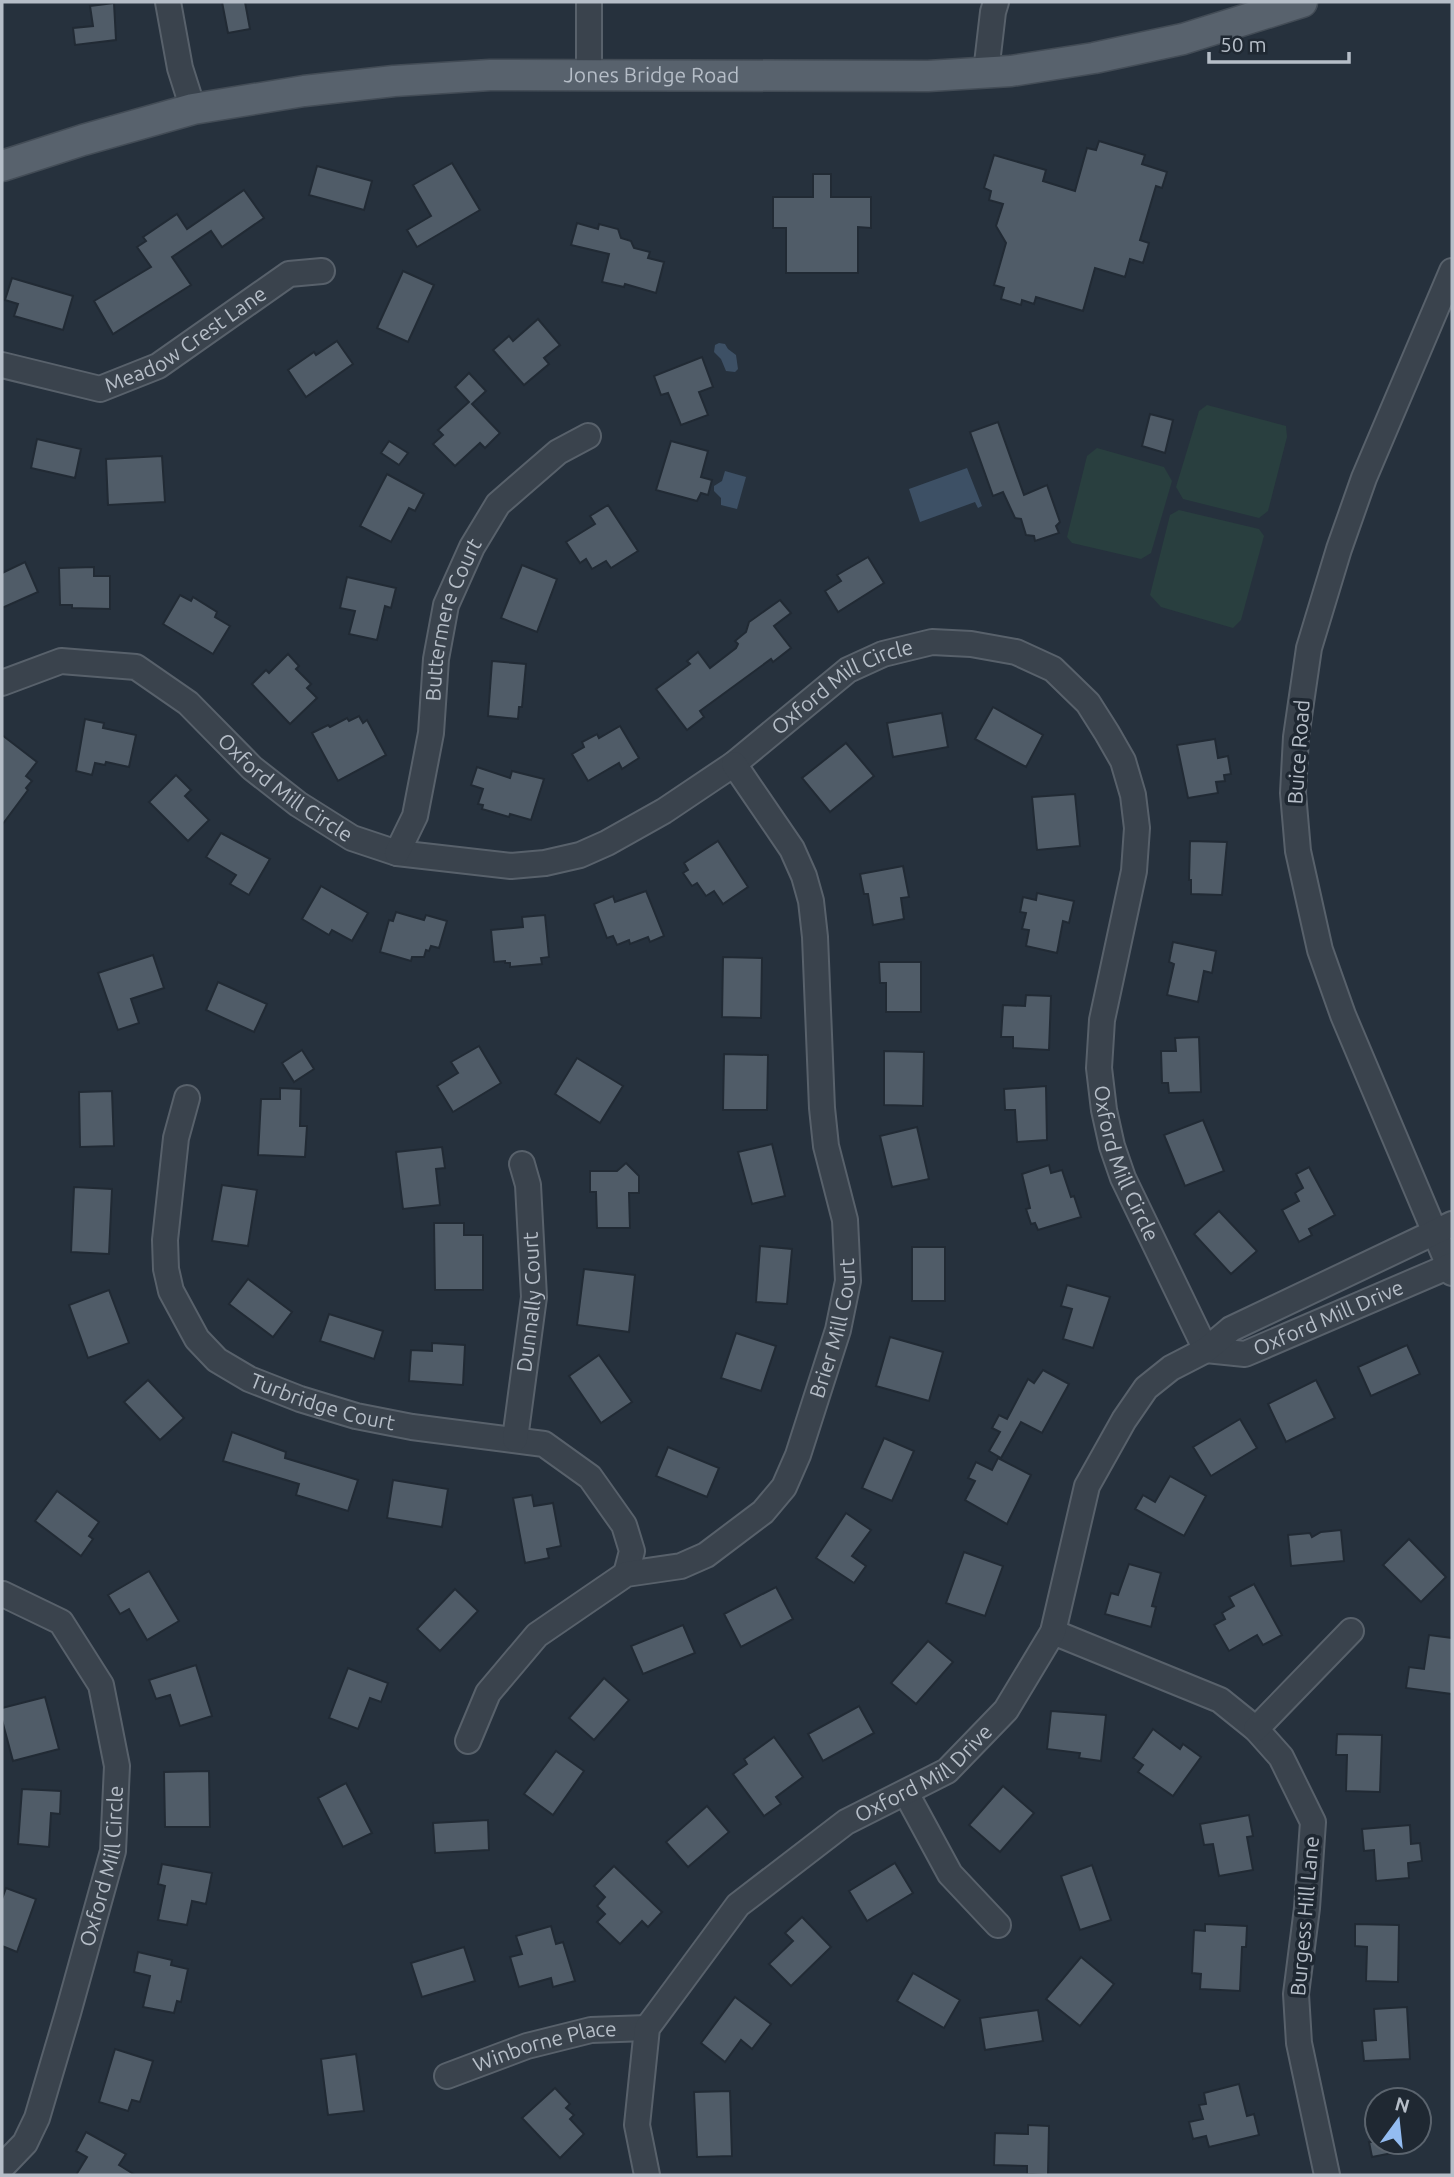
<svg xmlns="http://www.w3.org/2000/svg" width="1454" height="2177" font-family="Ubuntu,sans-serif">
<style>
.green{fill:#293f3f}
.water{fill:#3d5065}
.building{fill:#505c68;stroke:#212a34;stroke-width:2}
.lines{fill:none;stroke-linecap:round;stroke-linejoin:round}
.minor-casing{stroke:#58616b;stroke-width:28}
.major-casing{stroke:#434c56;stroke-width:33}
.minor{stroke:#3a434d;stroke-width:24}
.major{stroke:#58626d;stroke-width:30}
.labels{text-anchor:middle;stroke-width:7;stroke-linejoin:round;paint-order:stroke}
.street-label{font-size:21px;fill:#b6bec8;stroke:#1f2832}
</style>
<rect width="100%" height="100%" fill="#26313d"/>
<g class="green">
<path d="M1207 405 1286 426 1287 437 1268 511 1259 518 1183 499 1176 487 1199 411Z"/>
<path d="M1097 448 1164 467 1172 481 1151 553 1141 559 1072 543 1067 537 1087 456Z"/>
<path d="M1179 510 1259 529 1264 536 1241 620 1233 628 1161 607 1150 595 1170 515Z"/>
</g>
<g class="water">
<path d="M719 343 725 344 728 349 736 355 738 369 735 372 726 371 721 359 714 352 715 345Z"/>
<path d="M967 468 982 506 978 508 975 502 920 522 909 489Z"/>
<path d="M725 471 746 477 737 509 721 505V498L714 491V486L722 481Z"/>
</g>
<g class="building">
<path d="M222 2H245L250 29 228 33Z"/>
<path d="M114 3 116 40 75 45 73 28 93 26 90 6Z"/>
<path d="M1099 141 1145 155 1142 164 1167 172 1162 188 1156 186 1140 240 1149 243 1143 263 1130 259 1125 277 1095 268 1083 311 1036 297 1034 304 1022 300 1021 305 1001 299 1004 288 994 285 1006 243 996 226 1003 204 989 200 991 191 984 188 994 155 1046 170 1043 181 1075 191 1087 148 1096 150Z"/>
<path d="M452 163 480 210 417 247 407 230 431 216 413 185Z"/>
<path d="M317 166 372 181 364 210 309 195Z"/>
<path d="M813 174H831V197H871V228L858 227V273H786V228H773V197H813Z"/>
<path d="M244 190 264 218 222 247 211 231 172 257 191 285 113 334 94 301 151 267 137 247 146 241 143 237 177 214 187 229Z"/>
<path d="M577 223 598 229 599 224 618 229 621 238 631 241 634 248 650 252 648 258 664 262 656 293 625 284 624 287 602 282 609 254 571 245Z"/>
<path d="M403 271 434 285 408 342 377 328Z"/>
<path d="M12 278 73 296 63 330 14 316 18 304 5 300Z"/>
<path d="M538 319 560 345 544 358 549 364 524 385 493 350 509 336 513 341Z"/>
<path d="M337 341 353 364 306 397 288 370 314 352 316 355Z"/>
<path d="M702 357 713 387 699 392 708 415 681 425 668 393 661 395 654 376Z"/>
<path d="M469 373 486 391 472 404 500 433 485 448 480 443 455 466 433 444 443 435 438 430 469 402 455 387Z"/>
<path d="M1150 414 1173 420 1165 453 1142 446Z"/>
<path d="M998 422 1024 495 1047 485 1060 522 1056 526 1059 533 1035 541 1034 536 1026 535 1021 519 1015 518 1003 492 993 496 970 432Z"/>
<path d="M37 439 81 449 75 478 31 468Z"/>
<path d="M389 441 408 453 399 465 381 453Z"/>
<path d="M671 441 708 451 701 477 712 480 708 495 701 493 697 501 656 490Z"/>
<path d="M162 456 165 502 108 505 106 459Z"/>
<path d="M387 474 424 494 415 511 409 508 391 542 360 526Z"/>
<path d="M608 505 638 551 611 568 606 561 592 569 586 559 580 563 566 542 595 524 590 516Z"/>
<path d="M868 557 884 583 838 612 825 591 841 581 837 575Z"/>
<path d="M25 562 38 592 2 608V573Z"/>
<path d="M522 565 557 579 537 632 501 618Z"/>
<path d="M94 567V576H110V609L72 608V605H60L59 568Z"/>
<path d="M347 577 396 588 391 608 385 606 377 640 349 634 355 611 340 608Z"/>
<path d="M180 595 191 601 193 597 217 612 215 617 230 626 213 654 163 624Z"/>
<path d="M780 600 791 613 774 626 791 648 773 662 771 659 700 711 704 717 687 730 656 689 690 664 687 661 698 652 710 668 736 648 738 644 735 641 746 632 749 622Z"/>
<path d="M288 654 299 666 296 669 311 684 307 688 317 698 290 724 252 684 266 670 269 673Z"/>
<path d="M492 661 526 664 522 707H519L518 719 488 716Z"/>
<path d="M993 707 1043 735 1026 767 975 739Z"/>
<path d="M942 713 948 747 893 757 887 723Z"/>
<path d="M359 716 363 723 367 720 386 755 338 781 312 733 328 725 330 727 347 718 349 721Z"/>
<path d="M85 719 104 723 103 728 136 735 129 767 106 762 105 765 95 763 92 775 76 771Z"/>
<path d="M620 726 639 758 622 769 619 763 588 781 572 754 584 747 582 742 597 734 599 738Z"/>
<path d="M2 735 37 762 26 776 32 781 26 788 28 790 2 825Z"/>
<path d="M1215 739 1218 758 1228 756 1231 774 1224 775 1225 781 1216 782 1218 793 1188 798 1177 745Z"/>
<path d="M846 743 874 776 830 812 802 778Z"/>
<path d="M477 767 510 778 512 771 544 779 531 820 510 814 509 817 482 809 483 805 478 804 483 789 471 785Z"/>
<path d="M176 775 191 790 185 796 209 820 188 841 149 802Z"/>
<path d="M1075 794 1080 846 1037 850 1032 797Z"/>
<path d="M221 833 270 859 249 895 230 884 236 875 206 857Z"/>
<path d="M718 841 748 887 723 904 714 891 706 896 697 883 692 886 683 873 688 870 684 863Z"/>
<path d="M1190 841 1227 842 1222 895 1191 894V880H1189Z"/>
<path d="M903 866 909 897 901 898 904 919 873 925 868 894H864L860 874Z"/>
<path d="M321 886 368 913 352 941 332 930 329 935 302 919Z"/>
<path d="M646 891 664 936 650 942 648 937 630 944 629 940 617 945 613 936 607 938 594 904 613 896 615 902Z"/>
<path d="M1037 893 1074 901 1069 923 1063 921 1057 953 1026 946 1029 930 1022 929 1026 913 1020 912 1023 897 1036 900Z"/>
<path d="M396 912 424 920 426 915 447 921 439 948 431 946 429 951 426 950 424 957H412L411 961 380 952 389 920 393 921Z"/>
<path d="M545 915 549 957 541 958 542 964 510 967V963H505V961L494 962 491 930 523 927 522 917Z"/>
<path d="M1173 942 1216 951 1212 973 1204 971 1198 1002 1167 995 1174 964 1169 962Z"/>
<path d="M153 955 164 988 131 999 139 1023 118 1030 98 973Z"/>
<path d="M723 957 762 958 761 1018 722 1017Z"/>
<path d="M879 962H921V1012H886V983H880Z"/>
<path d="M218 982 267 1004 254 1032 206 1010Z"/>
<path d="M1026 995 1051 996 1049 1050 1013 1048V1037H1001L1003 1005 1025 1006Z"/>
<path d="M1199 1037 1201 1092 1169 1093 1168 1083H1162L1161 1051H1176L1175 1038Z"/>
<path d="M479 1046 501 1083 453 1112 437 1086 458 1073 451 1062Z"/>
<path d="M302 1050 314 1069 294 1082 282 1063Z"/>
<path d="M884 1051 924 1052 923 1106 884 1105Z"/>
<path d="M724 1054 768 1055 767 1110H723Z"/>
<path d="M577 1058 623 1086 600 1123 555 1094Z"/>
<path d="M1046 1086 1047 1140 1017 1142 1015 1110H1005L1004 1089Z"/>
<path d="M280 1088 301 1089 300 1126H307L305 1157 258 1155 261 1099H280Z"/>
<path d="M112 1091 114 1146 80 1147 79 1092Z"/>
<path d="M1203 1120 1224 1171 1185 1186 1164 1135Z"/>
<path d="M917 1127 929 1179 892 1187 880 1136Z"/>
<path d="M772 1144 785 1196 752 1204 738 1152Z"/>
<path d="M442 1147 445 1168 436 1169 440 1205 403 1209 396 1152Z"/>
<path d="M626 1163 639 1176V1193H629L630 1228H597L596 1192H590V1171H617Z"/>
<path d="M1049 1165 1051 1173 1062 1170 1071 1197 1074 1196 1081 1217 1038 1230 1035 1223 1031 1224 1026 1209 1030 1208 1022 1174Z"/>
<path d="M1309 1167 1335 1215 1309 1229 1312 1235 1299 1242 1282 1210 1299 1201 1295 1193 1303 1188 1296 1174Z"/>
<path d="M222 1185 257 1190 248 1246 212 1241Z"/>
<path d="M74 1187 112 1189 109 1254 71 1252Z"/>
<path d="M1219 1211 1257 1251 1231 1274 1194 1234Z"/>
<path d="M434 1223H464V1235H483V1290H435Z"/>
<path d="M760 1246 792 1249 787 1304 756 1302Z"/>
<rect x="912" y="1247" width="33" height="54"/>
<path d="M584 1269 635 1275 629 1332 577 1325Z"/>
<path d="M248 1279 292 1312 273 1337 229 1304Z"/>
<path d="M1067 1285 1110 1297 1093 1348 1063 1339 1072 1309 1061 1306Z"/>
<path d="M109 1290 129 1343 88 1358 69 1305Z"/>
<path d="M329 1314 383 1331 374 1359 320 1341Z"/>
<path d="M736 1333 776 1346 761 1391 721 1378Z"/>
<path d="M890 1337 943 1352 929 1401 876 1386Z"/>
<path d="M432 1343 465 1345 463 1385 409 1381 411 1350 432 1351Z"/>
<path d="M1407 1345 1420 1374 1371 1396 1358 1367Z"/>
<path d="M599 1355 632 1402 601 1423 569 1376Z"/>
<path d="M1043 1370 1069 1384 1042 1433 1021 1422 1001 1458 989 1451 1000 1432 992 1428 999 1415 1007 1419 1028 1379 1034 1383Z"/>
<path d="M148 1380 184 1418 160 1440 124 1402Z"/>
<path d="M1316 1380 1335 1418 1286 1442 1268 1404Z"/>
<path d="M1240 1419 1257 1448 1211 1476 1193 1447Z"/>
<path d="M232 1432 286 1452 285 1458 358 1480 348 1511 296 1495 299 1484 223 1461Z"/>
<path d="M884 1438 914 1451 892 1501 862 1488Z"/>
<path d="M668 1447 719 1468 707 1497 656 1476Z"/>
<path d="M998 1458 1031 1475 1007 1524 965 1500 975 1481 968 1478 976 1462 992 1470Z"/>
<path d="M1170 1476 1206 1496 1184 1536 1135 1509 1143 1495 1155 1502Z"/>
<path d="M393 1480 448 1489 442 1527 387 1518Z"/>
<path d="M57 1491 99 1522 89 1536 93 1539 81 1556 35 1521Z"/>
<path d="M532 1495 534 1506 553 1503 561 1546 547 1549 549 1558 525 1563 513 1498Z"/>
<path d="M846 1513 871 1530 852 1556 866 1566 854 1583 816 1558Z"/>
<path d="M1341 1530 1344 1561 1291 1566 1288 1535 1310 1533 1312 1537 1321 1532Z"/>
<path d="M1409 1539 1446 1577 1421 1602 1383 1565Z"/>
<path d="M964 1552 1003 1566 985 1616 946 1603Z"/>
<path d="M1129 1564 1161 1573 1152 1606 1156 1607 1151 1627 1105 1614 1111 1593 1118 1595Z"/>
<path d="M149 1571 179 1621 147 1640 129 1609 120 1614 108 1595Z"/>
<path d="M1254 1584 1282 1635 1263 1645 1257 1635 1229 1651 1214 1625 1225 1619 1222 1613 1234 1606 1229 1597Z"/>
<path d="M776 1587 793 1619 741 1647 724 1614Z"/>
<path d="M455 1589 478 1611 440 1651 417 1629Z"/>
<path d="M683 1625 695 1653 643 1674 631 1646Z"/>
<path d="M1429 1635 1452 1638V1694L1406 1688 1409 1667 1424 1669Z"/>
<path d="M928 1641 953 1662 916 1704 891 1683Z"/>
<path d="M196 1665 212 1716 180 1726 170 1695 156 1699 149 1680Z"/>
<path d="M348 1668 388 1683 381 1702 370 1698 358 1729 329 1718Z"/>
<path d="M604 1678 629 1700 594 1740 569 1718Z"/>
<path d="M45 1697 59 1749 13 1761 2 1720V1708Z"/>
<path d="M859 1706 874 1733 823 1761 808 1734Z"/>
<path d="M1051 1711 1106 1715 1101 1761 1079 1758 1080 1753 1047 1749Z"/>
<path d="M1153 1729 1180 1749 1183 1744 1201 1757 1173 1796 1138 1772 1143 1765 1133 1758Z"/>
<path d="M1337 1734 1382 1735 1380 1792 1346 1791 1347 1755H1336Z"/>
<path d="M774 1737 803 1777 776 1797 781 1804 764 1816 733 1774 747 1764 744 1759Z"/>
<path d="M556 1751 584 1771 553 1815 524 1794Z"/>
<path d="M209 1771 210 1827H165L164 1772Z"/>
<path d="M346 1783 372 1833 343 1847 318 1798Z"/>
<path d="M1003 1786 1034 1813 1000 1852 969 1825Z"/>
<path d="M22 1789 61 1791 60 1814 51 1813 49 1847 18 1844Z"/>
<path d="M707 1806 729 1832 688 1867 666 1842Z"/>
<path d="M1249 1815 1253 1836 1247 1837 1253 1870 1219 1876 1213 1844 1204 1845 1200 1824Z"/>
<path d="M488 1820 489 1850 435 1853 433 1823Z"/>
<path d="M1410 1825 1411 1844 1420 1843 1422 1861 1408 1863 1409 1878 1376 1881 1374 1850 1364 1851 1362 1829Z"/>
<path d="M895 1863 913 1893 867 1921 849 1891Z"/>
<path d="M162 1864 212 1873 206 1904 192 1901 187 1925 158 1920 165 1886 158 1884Z"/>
<path d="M1092 1865 1111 1920 1080 1930 1061 1876Z"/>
<path d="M614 1866 662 1912 648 1927 642 1921 620 1944 597 1922 605 1914 597 1906 605 1897 594 1886Z"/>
<path d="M6 1888 36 1899 17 1952 2 1946V1899Z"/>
<path d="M802 1917 831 1947 791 1986 769 1964 793 1941 785 1933Z"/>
<path d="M1205 1924 1247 1926 1246 1947H1242L1240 1991 1200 1989 1201 1974 1192 1973 1194 1930 1205 1931Z"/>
<path d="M1355 1924 1399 1925 1398 1982 1366 1981 1367 1947 1355 1946Z"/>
<path d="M551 1926 556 1944 563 1942 575 1981 553 1987 551 1978 519 1987 510 1957 522 1954 516 1936Z"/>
<path d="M464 1947 475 1981 422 1997 411 1963Z"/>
<path d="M138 1952 172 1960 171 1965 188 1969 181 2002 177 2001 174 2013 143 2007 150 1976 134 1972Z"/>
<path d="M1081 1957 1114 1984 1080 2026 1046 1999Z"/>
<path d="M913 1973 960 2000 944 2028 897 2001Z"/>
<path d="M735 1997 771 2024 752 2049 741 2040 725 2062 701 2043Z"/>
<path d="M1407 2007 1410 2059 1364 2061 1362 2041 1376 2040 1374 2009Z"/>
<path d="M1038 2010 1043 2041 985 2050 980 2018Z"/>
<path d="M115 2049 153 2061 140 2102 132 2100 128 2111 99 2102Z"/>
<path d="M356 2054 364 2111 328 2115 321 2059Z"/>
<path d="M1239 2084 1247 2116 1254 2114 1259 2135 1209 2147 1206 2136 1193 2139 1189 2122 1203 2119 1199 2105 1206 2104 1204 2093Z"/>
<path d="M555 2088 570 2104 566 2108 574 2115 570 2119 584 2134 560 2158 522 2118Z"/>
<path d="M730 2091 732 2156 697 2157 694 2092Z"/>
<path d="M1028 2125 1049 2126 1048 2175 1027 2174V2166L994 2165 995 2133 1028 2134Z"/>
<path d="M86 2132 126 2154 119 2165 135 2175H76L87 2157 76 2151Z"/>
<path d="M1369 2142H1412L1413 2149 1372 2157Z"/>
</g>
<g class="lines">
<g class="minor-casing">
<g id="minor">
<path d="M168 2 180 68 193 109"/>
<path d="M986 72 993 12 996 2"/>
<path d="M589 75V2"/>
<path d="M1452 271 1364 478 1339 549 1309 648 1296 737 1293 793 1298 851 1320 950 1343 1015 1452 1273"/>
<path id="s1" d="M2 365 100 389 158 366 289 274 322 271"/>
<path id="s2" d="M2 683 61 661 136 667 188 703 252 768 298 804 352 838 397 853 511 866 545 863 580 855 607 843 664 811 734 764 848 670 883 654 932 642 971 644 1016 652 1053 669 1088 703 1107 733 1123 761 1133 795 1137 828 1134 871 1102 1020 1099 1068 1104 1110 1112 1146 1123 1178 1206 1350"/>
<path id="s3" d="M397 853 415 816 431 733 436 659 446 605 472 547 498 504 558 452 588 436"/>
<path id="s4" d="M187 1098 176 1138 165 1240 166 1269 171 1291 197 1339 217 1360 249 1379 300 1399 356 1416 412 1427 544 1444 590 1477 624 1525 632 1551 626 1574"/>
<path id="s5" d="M1206 1350 1245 1354 1452 1265"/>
<path id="s6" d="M515 1439 534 1297 528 1185 522 1164"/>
<path d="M1053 1632 1220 1700 1256 1729 1281 1757 1313 1822 1307 1908 1296 1994 1299 2043 1327 2175"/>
<path d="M1256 1729 1351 1631"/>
<path id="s7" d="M468 1741 488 1693 537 1635 626 1574 681 1566 706 1555 763 1512 784 1487 798 1455 838 1330 848 1281 845 1220 826 1146 822 1108 815 937 811 901 804 876 792 849 734 764"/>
<path d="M906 1793 950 1874 998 1925"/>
<path id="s8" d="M447 2076 527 2046 591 2030 647 2028"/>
<path id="s9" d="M2 2167 25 2143 37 2118 68 2013 113 1851 117 1766 101 1685 61 1622 3 1594"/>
<path id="s10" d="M647 2175 637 2125 647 2028 738 1905 846 1822 947 1771 1006 1710 1053 1632 1087 1486 1124 1420 1146 1388 1171 1368 1206 1350 1231 1329 1452 1224"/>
</g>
</g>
<g class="major-casing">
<g id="major">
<path id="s11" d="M2 166 83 140 193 109 304 91 394 81 490 75 928 76 1011 71 1094 58 1183 39 1302 2"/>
</g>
</g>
<use href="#minor" class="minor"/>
<use href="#major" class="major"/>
</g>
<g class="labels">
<g class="street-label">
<text dy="7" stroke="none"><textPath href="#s11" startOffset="660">Jones Bridge Road</textPath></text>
<text dy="7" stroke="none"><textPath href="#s1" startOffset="200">Meadow Crest Lane</textPath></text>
<text dy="7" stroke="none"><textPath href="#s3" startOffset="242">Buttermere Court</textPath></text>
<text dy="7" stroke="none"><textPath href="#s2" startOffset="961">Oxford Mill Circle</textPath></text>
<text transform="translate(1299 752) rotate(-86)" y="7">Buice Road</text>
<text dy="7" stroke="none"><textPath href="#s2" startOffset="331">Oxford Mill Circle</textPath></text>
<text dy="7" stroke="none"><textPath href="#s2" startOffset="1717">Oxford Mill Circle</textPath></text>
<text dy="7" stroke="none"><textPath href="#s6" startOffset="138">Dunnally Court</textPath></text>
<text dy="7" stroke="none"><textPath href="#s5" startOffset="130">Oxford Mill Drive</textPath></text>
<text dy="7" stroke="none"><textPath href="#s7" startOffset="590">Brier Mill Court</textPath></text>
<text dy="7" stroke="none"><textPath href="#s4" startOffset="394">Turbridge Court</textPath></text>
<text dy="7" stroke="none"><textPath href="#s10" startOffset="530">Oxford Mill Drive</textPath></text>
<text dy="7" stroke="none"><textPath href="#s9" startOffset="322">Oxford Mill Circle</textPath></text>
<text transform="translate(1305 1916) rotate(-85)" y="7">Burgess Hill Lane</text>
<text dy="7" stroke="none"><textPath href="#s8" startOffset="103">Winborne Place</textPath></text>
</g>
</g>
<rect width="1454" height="2177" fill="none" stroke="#b6bec8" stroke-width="7"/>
<g transform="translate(1398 2121) rotate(15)"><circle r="33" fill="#1f2832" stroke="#5b646e" stroke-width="2"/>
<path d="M0-5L12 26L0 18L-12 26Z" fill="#93bcf1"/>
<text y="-10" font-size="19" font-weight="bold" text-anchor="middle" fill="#b6bec8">N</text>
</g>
<path d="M1209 52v10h140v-10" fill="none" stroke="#b6bec8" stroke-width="3.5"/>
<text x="1220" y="52" font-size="21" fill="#b6bec8" stroke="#1f2832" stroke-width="5" paint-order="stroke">50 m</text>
</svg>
